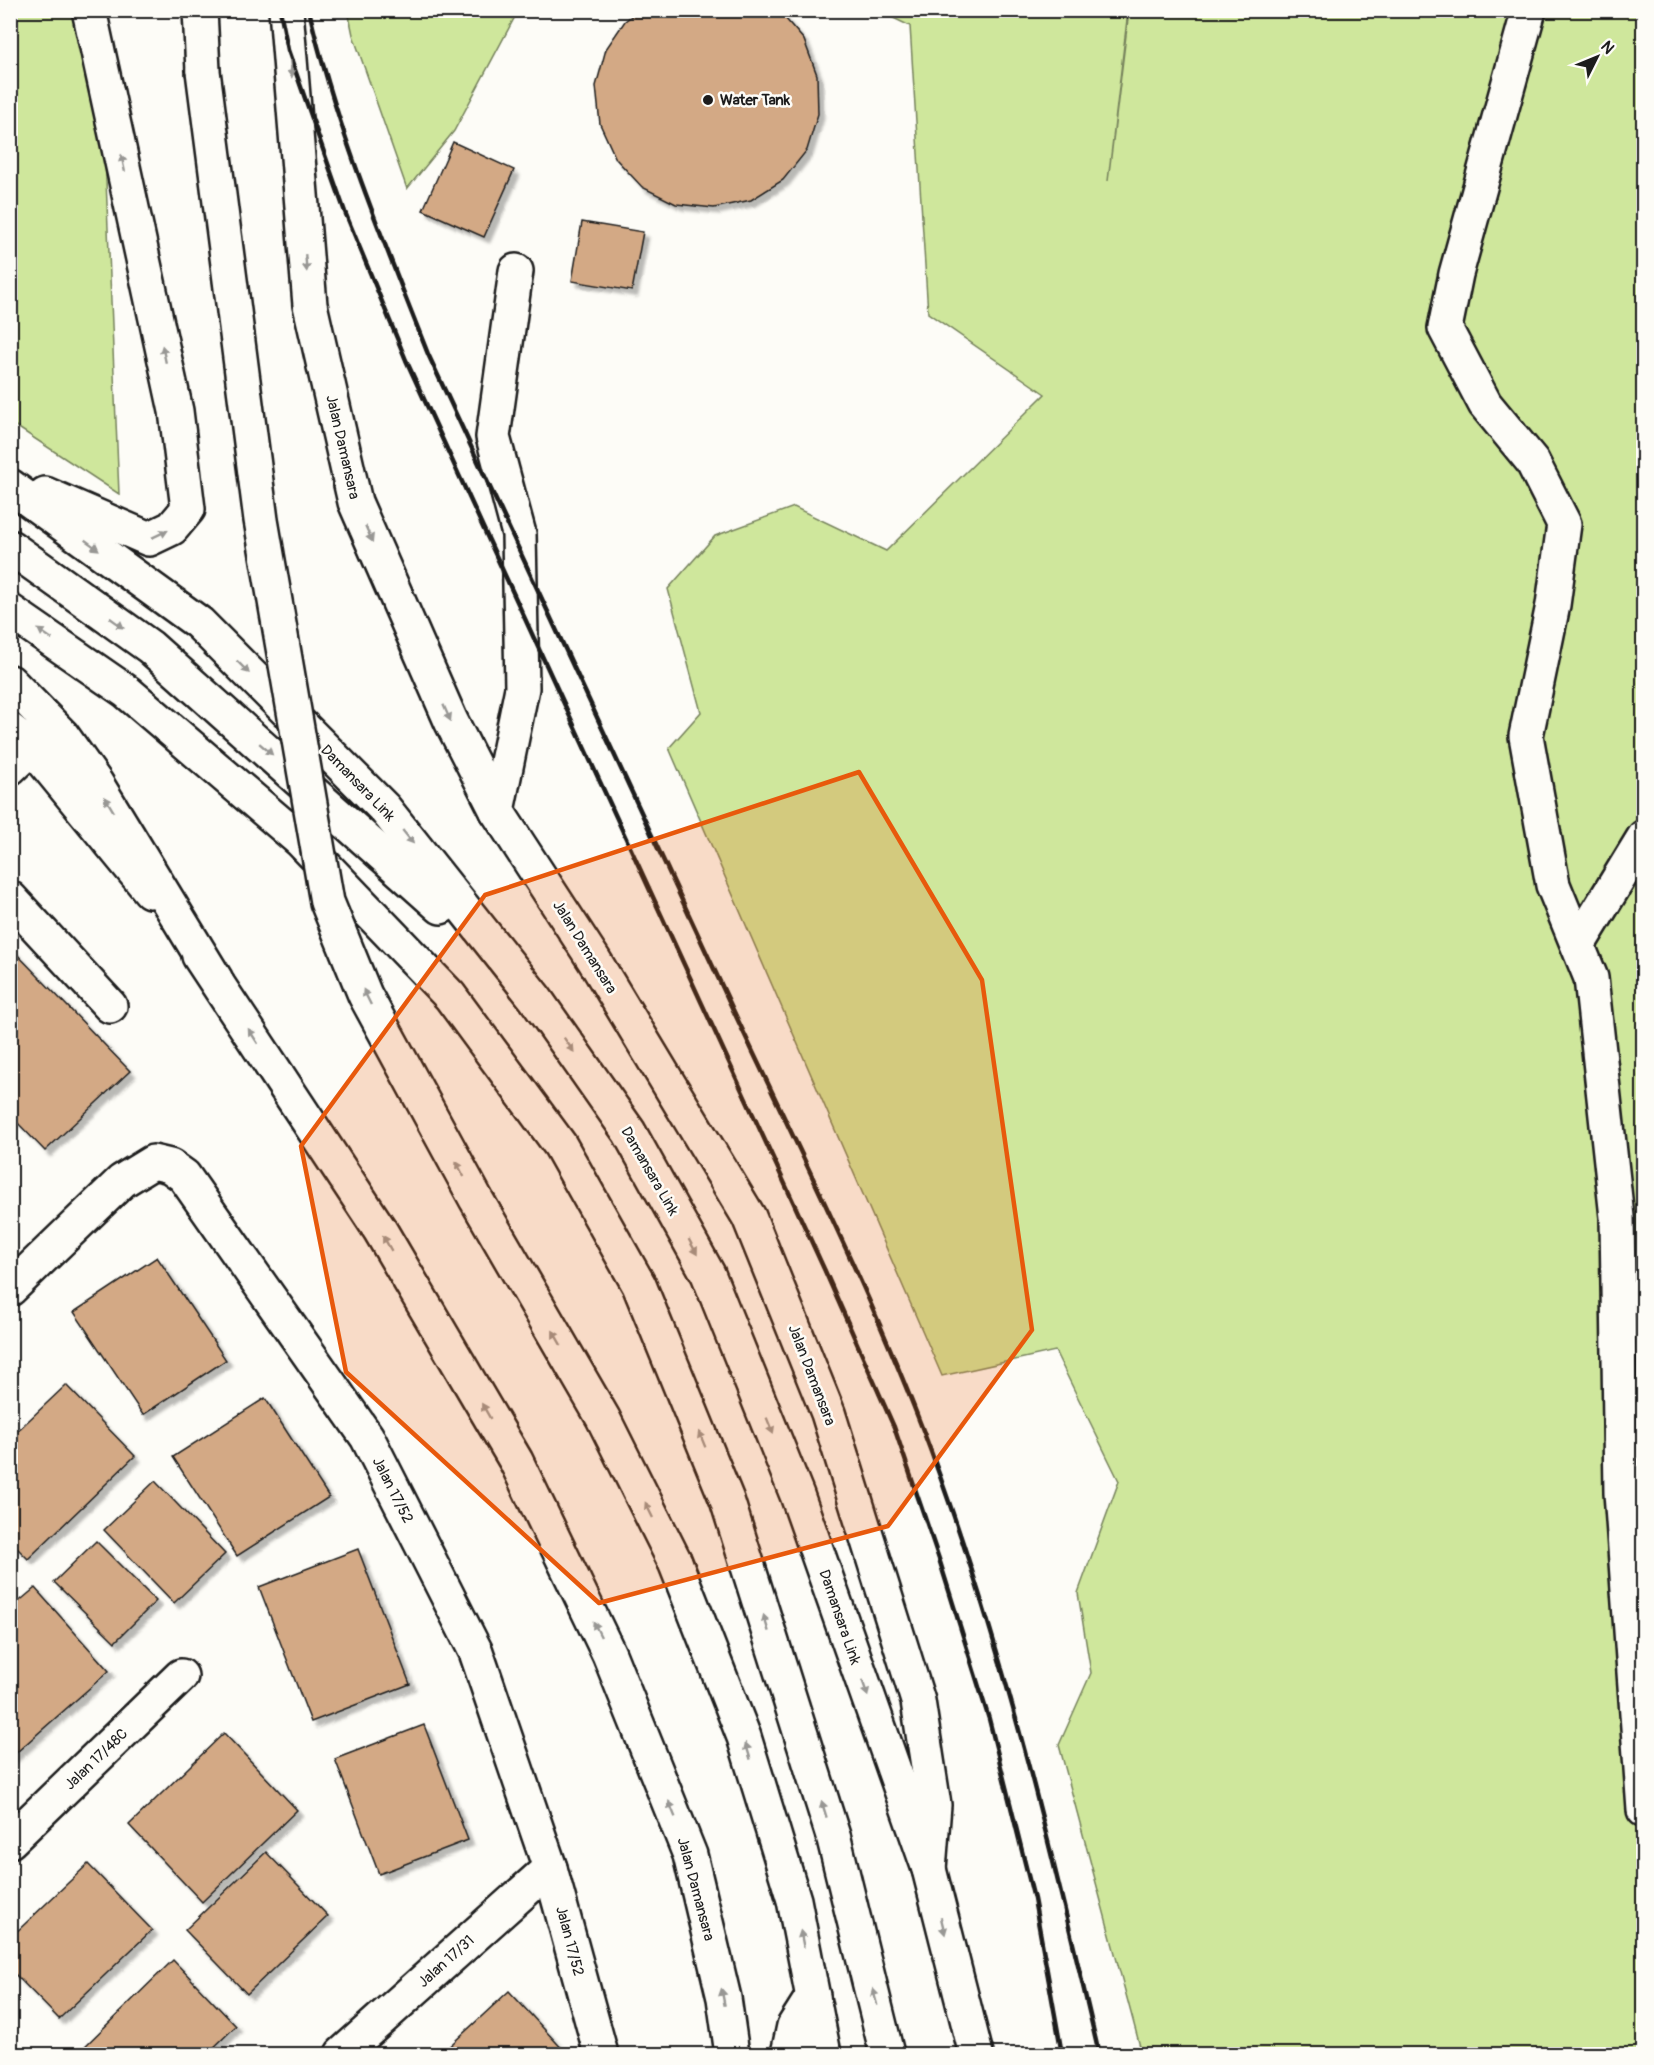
<svg xmlns="http://www.w3.org/2000/svg" width="1654" height="2065" font-family="Pangolin,sans-serif">
<style>
.green{fill:#cfe79c;stroke:#76825c;stroke-width:1.5}
.building{fill:#d3a985;stroke:#1c1c1c;stroke-width:1.5;filter:url(#shadow)}
.lines{fill:none;stroke-linecap:round;stroke-linejoin:round}
.minor-casing{stroke:#1c1c1c;stroke-width:38}
.major-casing{stroke:#1c1c1c;stroke-width:38}
.highway-casing{stroke:#1c1c1c;stroke-width:38}
.minor{stroke:#fdfcf7;stroke-width:33}
.major{stroke:#fdfcf7;stroke-width:33}
.highway{stroke:#fdfcf7;stroke-width:33}
.rail{stroke:#1c1c1c;stroke-width:4.5}
.highway-bridge-casing{stroke:#1c1c1c;stroke-width:38;stroke-linecap:butt}
.highway-bridge{stroke:#fdfcf7;stroke-width:33}
.oneway{fill:#989794}
.marked{fill:#e8590c;fill-opacity:0.2;stroke:#e8590c;stroke-width:4.5;stroke-linejoin:round}
.poi-dot{fill:#1c1c1c;stroke:#fdfcf7;stroke-width:2}
.labels{text-anchor:middle;stroke-width:5;stroke-linejoin:round;paint-order:stroke}
.poi-label{font-size:15px;font-weight:bold;fill:#1c1c1c;stroke:#fdfcf7;text-anchor:start}
.street-label{font-size:15px;fill:#1c1c1c;stroke:#fdfcf7}
</style>
<defs>
<filter id="shadow"><feDropShadow dx="5.5" dy="5.5" stdDeviation="1.5" flood-color="#0004"/></filter>
</defs>
<rect width="100%" height="100%" fill="#fdfcf7"/>
<filter id="ink" filterUnits="userSpaceOnUse"><feTurbulence type="fractalNoise" baseFrequency=".0167" numOctaves="2"/><feDisplacementMap in="SourceGraphic" scale="12" xChannelSelector="R" yChannelSelector="G"/><feConvolveMatrix kernelMatrix="1 2 1 2 8 2 1 2 1" color-interpolation-filters="sRGB"/></filter>
<g filter="url(#ink)">
<g class="green">
<path d="M10 11H99L119 494 11 423Z"/>
<path d="M348 11H518L454 131 407 189 353 35Z"/>
<path d="M879 11H1128L1108 181 1129 11H1643V2054H1142L1059 1745 1091 1673 1078 1593 1119 1481 1055 1351 942 1376 669 748 701 712 668 589 715 536 794 507 886 551 1045 394 928 313 910 26Z"/>
</g>
<g class="building">
<path d="M639 10 779 11 804 40 817 75 818 114 807 150 783 180 751 200 714 208 676 204 642 187 616 159 600 124 596 86 606 49 625 21Z"/>
<path d="M453 142 514 170 484 237 423 210Z"/>
<path d="M582 222 643 232 632 291 572 281Z"/>
<path d="M10 947 130 1071 45 1151 10 1115Z"/>
<path d="M157 1257 226 1360 143 1415 74 1312Z"/>
<path d="M66 1385 135 1456 28 1559 10 1541V1438Z"/>
<path d="M265 1398 329 1497 237 1556 173 1457Z"/>
<path d="M155 1481 225 1554 174 1603 104 1530Z"/>
<path d="M96 1541 156 1601 115 1642 54 1582Z"/>
<path d="M358 1549 410 1684 311 1722 259 1587Z"/>
<path d="M35 1588 109 1671 10 1758V1609Z"/>
<path d="M424 1725 468 1840 379 1874 335 1759Z"/>
<path d="M224 1733 297 1810 202 1902 129 1825Z"/>
<path d="M266 1852 328 1916 247 1994 185 1930Z"/>
<path d="M88 1864 152 1930 59 2019 10 1969V1938Z"/>
<path d="M173 1960 236 2026 207 2054H77Z"/>
<path d="M509 1991 567 2054H441Z"/>
</g>
<g class="lines">
<g class="minor-casing">
<g id="minor">
<path d="M1529 10 1456 274 1445 328 1485 404 1532 461 1564 524 1553 605 1526 736 1553 885 1591 978 1617 1217 1621 1493 1644 1810"/>
<path d="M10 768 32 747"/>
<path d="M497 811 522 688 519 534 493 437 516 271"/>
<path d="M10 898 110 1006"/>
<path d="M1578 945 1644 837"/>
<path d="M10 1289 122 1181 153 1162 170 1166 184 1176 367 1437 476 1652 550 1868 601 2054"/>
<path d="M10 1841 181 1676"/>
<path d="M342 2054 550 1868"/>
</g>
</g>
<g class="major-casing">
<g id="major">
<path d="M286 10 310 305 355 502 451 721 497 811 594 960 749 1217 828 1413 918 1701 934 1805 929 1869"/>
<path d="M10 730 32 747 150 891"/>
<path d="M199 956 380 1230 516 1461 609 1654 690 1855 724 1998 732 2054"/>
</g>
</g>
<g class="highway-casing">
<g id="highway">
<path d="M200 10 203 71"/>
<path d="M10 486 199 623 385 809 535 998 629 1132 708 1274 797 1495 929 1869 976 2054"/>
<path d="M45 494 149 539 172 528 188 509 176 411 89 10"/>
<path d="M10 547 150 647 441 907"/>
<path d="M10 611 127 692 301 841 450 996 560 1145 639 1285 727 1500 834 1839 887 2054"/>
<path d="M10 682 62 735 96 783 216 980"/>
<path d="M675 1562 744 1737 794 1900 824 2054"/>
<path d="M788 2054 794 2026 813 1996"/>
</g>
</g>
<use href="#minor" class="minor"/>
<use href="#major" class="major"/>
<use href="#highway" class="highway"/>
<g class="rail">
<path d="M280 10 288 50 345 212 406 360 825 1271 894 1427 940 1562 989 1719 1034 1899 1062 2054"/>
<path d="M309 10C336 128 384 242 428 354 530 574 633 794 735 1014 799 1150 867 1285 921 1425 999 1629 1050 1843 1099 2054"/>
</g>
<g class="highway-bridge-casing">
<path id="highway-bridge" d="M203 71 261 520 327 902 365 995 476 1199 603 1418 675 1562"/>
</g>
<use href="#highway-bridge" class="highway-bridge"/>
</g>
<defs><path id="oneway-solid" d="M-6-.8H1V-3.2L6.5 0L1 3.2V.8H-6Z" transform="scale(1.5)"/></defs>
<g class="oneway">
<use href="#oneway-solid" transform="translate(291 69) rotate(85)"/>
<use href="#oneway-solid" transform="translate(123 163) rotate(-102)"/>
<use href="#oneway-solid" transform="translate(306 263) rotate(85)"/>
<use href="#oneway-solid" transform="translate(164 354) rotate(-102)"/>
<use href="#oneway-solid" transform="translate(160 534) rotate(-25)"/>
<use href="#oneway-solid" transform="translate(369 534) rotate(66)"/>
<use href="#oneway-solid" transform="translate(92 545) rotate(36)"/>
<use href="#oneway-solid" transform="translate(117 623) rotate(36)"/>
<use href="#oneway-solid" transform="translate(45 634) rotate(-145)"/>
<use href="#oneway-solid" transform="translate(243 667) rotate(45)"/>
<use href="#oneway-solid" transform="translate(447 713) rotate(66)"/>
<use href="#oneway-solid" transform="translate(266 749) rotate(41)"/>
<use href="#oneway-solid" transform="translate(109 804) rotate(-121)"/>
<use href="#oneway-solid" transform="translate(408 837) rotate(51)"/>
<use href="#oneway-solid" transform="translate(367 997) rotate(-116)"/>
<use href="#oneway-solid" transform="translate(253 1036) rotate(-123)"/>
<use href="#oneway-solid" transform="translate(569 1045) rotate(55)"/>
<use href="#oneway-solid" transform="translate(460 1169) rotate(-118)"/>
<use href="#oneway-solid" transform="translate(387 1243) rotate(-120)"/>
<use href="#oneway-solid" transform="translate(693 1247) rotate(61)"/>
<use href="#oneway-solid" transform="translate(557 1338) rotate(-120)"/>
<use href="#oneway-solid" transform="translate(486 1411) rotate(-120)"/>
<use href="#oneway-solid" transform="translate(770 1426) rotate(68)"/>
<use href="#oneway-solid" transform="translate(702 1439) rotate(-112)"/>
<use href="#oneway-solid" transform="translate(649 1510) rotate(-116)"/>
<use href="#oneway-solid" transform="translate(766 1623) rotate(-107)"/>
<use href="#oneway-solid" transform="translate(597 1629) rotate(-116)"/>
<use href="#oneway-solid" transform="translate(865 1688) rotate(71)"/>
<use href="#oneway-solid" transform="translate(748 1751) rotate(-107)"/>
<use href="#oneway-solid" transform="translate(672 1809) rotate(-112)"/>
<use href="#oneway-solid" transform="translate(824 1809) rotate(-107)"/>
<use href="#oneway-solid" transform="translate(943 1926) rotate(76)"/>
<use href="#oneway-solid" transform="translate(802 1939) rotate(-101)"/>
<use href="#oneway-solid" transform="translate(723 1997) rotate(-101)"/>
<use href="#oneway-solid" transform="translate(875 1997) rotate(-105)"/>
</g>
</g>
<path class="marked" d="M859 772 982 980 1032 1330 888 1526 599 1603 346 1372 301 1146 485 895Z"/>
<circle class="poi-dot" cx="708" cy="100" r="6"/>
<g class="labels">
<g class="poi-label">
<text x="720" y="105">Water Tank</text>
</g>
<g class="street-label">
<text transform="translate(343 447) rotate(77)" y="5">Jalan Damansara</text>
<text transform="translate(358 783) rotate(46)" y="5">Damansara Link</text>
<text transform="translate(585 947) rotate(58)" y="5">Jalan Damansara</text>
<text transform="translate(650 1171) rotate(60)" y="5">Damansara Link</text>
<text transform="translate(812 1375) rotate(69)" y="5">Jalan Damansara</text>
<text transform="translate(393 1490) rotate(63)" y="5">Jalan 17/52</text>
<text transform="translate(840 1617) rotate(71)" y="5">Damansara Link</text>
<text transform="translate(96 1759) rotate(-44)" y="5">Jalan 17/48C</text>
<text transform="translate(696 1889) rotate(75)" y="5">Jalan Damansara</text>
<text transform="translate(570 1941) rotate(75)" y="5">Jalan 17/52</text>
<text transform="translate(446 1961) rotate(-42)" y="5">Jalan 17/31</text>
</g>
</g>
<rect width="1654" height="2065" fill="none" stroke="#fdfcf7" stroke-width="36"/>
<rect x="18" y="18" width="1618" height="2029" fill="none" stroke="#1c1c1c" stroke-width="2" filter="url(#ink)"/>
<g transform="translate(1597 57) rotate(47)" stroke="#fdfcf7" stroke-width="4.5" paint-order="stroke">
<path d="M0-4.5L10 22L0 15L-10 22Z" fill="#1c1c1c"/>
<text y="-9" font-size="16" font-weight="bold" text-anchor="middle" fill="#1c1c1c">N</text>
</g>
</svg>
